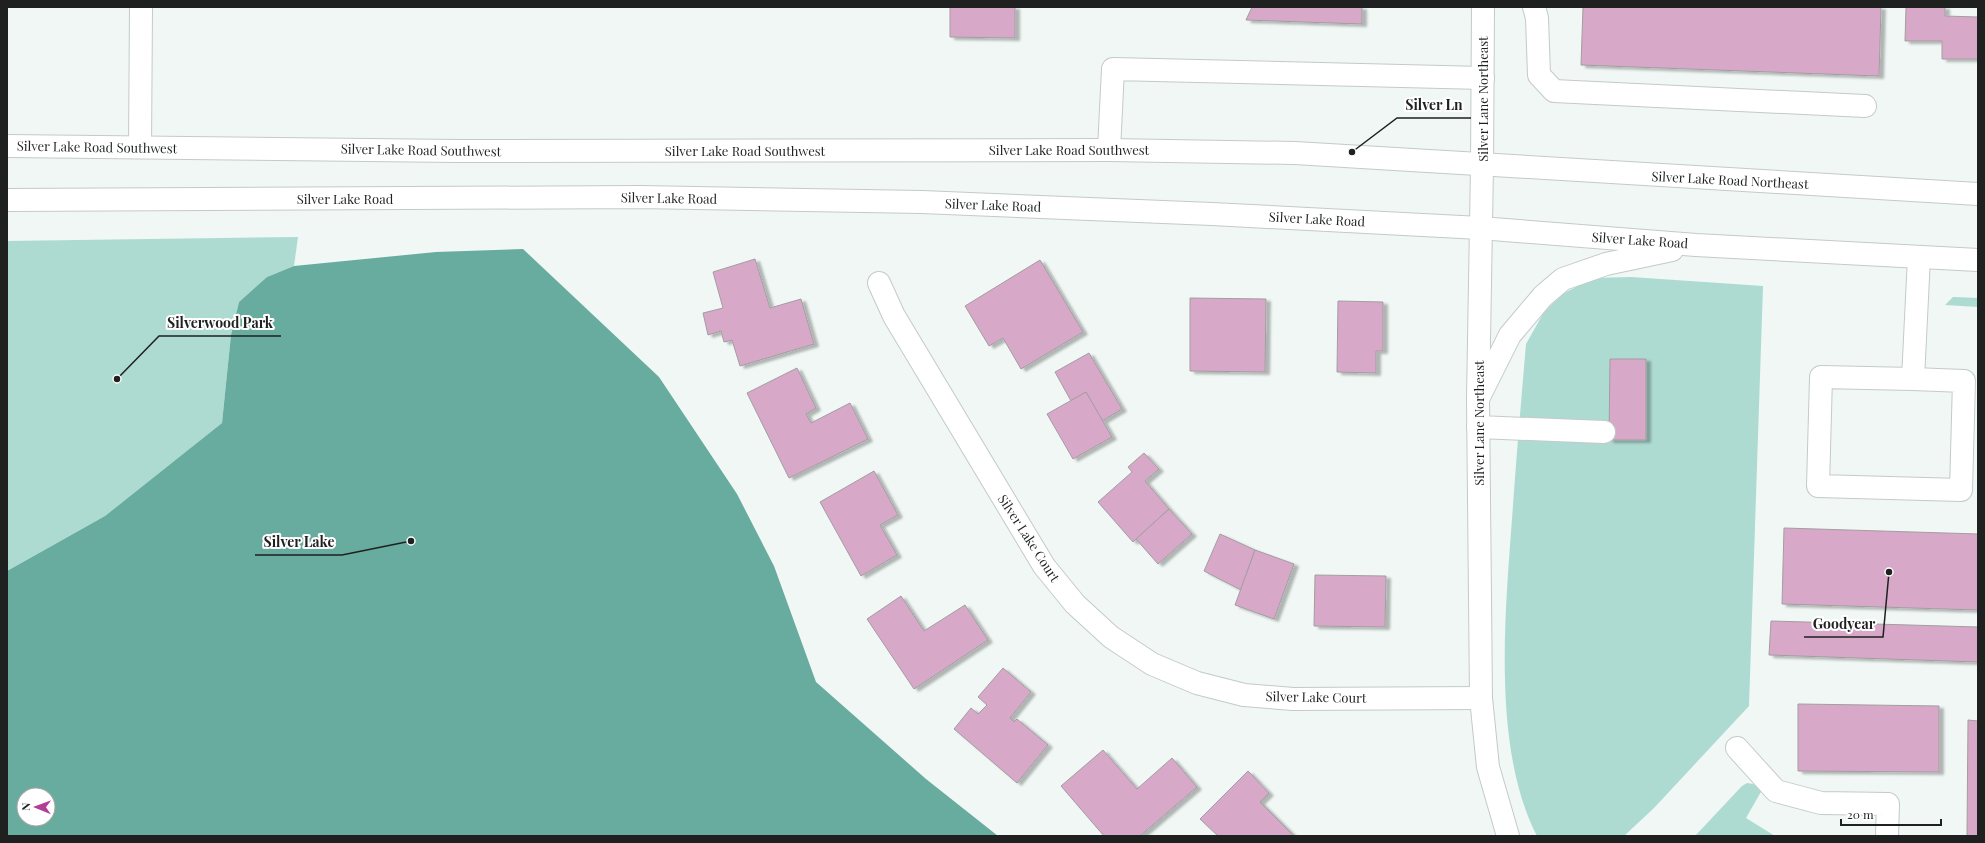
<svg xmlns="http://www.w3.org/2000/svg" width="1985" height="843" font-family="'Playfair Display',serif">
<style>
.green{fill:#addbd2}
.water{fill:#68ab9f;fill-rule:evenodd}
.building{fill:#d8a8c8;stroke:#a29da0;filter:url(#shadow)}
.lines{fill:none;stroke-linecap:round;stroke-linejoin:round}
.minor-casing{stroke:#c4cac9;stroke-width:24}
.major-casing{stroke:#c4cac9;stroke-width:24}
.minor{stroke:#fff;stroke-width:22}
.major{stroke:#fff;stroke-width:22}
.labels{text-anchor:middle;stroke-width:4;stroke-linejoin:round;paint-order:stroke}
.street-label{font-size:13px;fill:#1e2120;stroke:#fff}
.leader{fill:none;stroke:#1e2120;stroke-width:1.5}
.callout-dot{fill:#1e2120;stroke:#fff;stroke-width:1.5}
.callout-label{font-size:14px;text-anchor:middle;font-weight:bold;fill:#1e2120;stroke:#fff;stroke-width:4;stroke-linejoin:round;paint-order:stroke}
</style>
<defs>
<filter id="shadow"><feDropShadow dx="4.5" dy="2.5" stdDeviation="1" flood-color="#0004"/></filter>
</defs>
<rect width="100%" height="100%" fill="#f0f7f5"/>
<g class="green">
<path d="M298 237 294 266 267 277 239 302 231 335 222 423 105 516 7 571V241Z"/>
<path d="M1631 277 1763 286 1749 706 1654 808 1624 836H1537C1492 749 1505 615 1512 519 1516 461 1521 402 1526 344L1544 312 1563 294 1592 278Z"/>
<path d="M1953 297 1978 298V307L1945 305Z"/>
<path d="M1747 783 1753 784 1762 790 1746 818 1775 836H1695L1742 786Z"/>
</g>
<path class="water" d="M523 249 659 377 737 494 774 566 816 682 926 779 998 836H7V571L105 516 222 423 231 335 239 302 267 277 294 266 436 252ZM24 795H48V819H24Z"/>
<g class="building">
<path d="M950 7H1015V38L950 37Z"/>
<path d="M1252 7H1362V24L1246 20Z"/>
<path d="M1583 7H1881L1879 76 1581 65Z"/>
<path d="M1906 7H1945V16L1978 17V59H1942V41H1905Z"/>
<path d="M755 259 770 308 801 299 814 344 740 366 732 340 724 342 721 331 708 335 703 313 723 308 713 272Z"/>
<path d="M1040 260 1083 332 1021 369 1003 338 989 346 965 306Z"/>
<path d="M1190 298 1266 299 1265 372 1190 371Z"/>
<path d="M1338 301 1383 302V351H1376V373L1337 372Z"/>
<path d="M1089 353 1122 409 1102 421 1086 392 1071 401 1055 372Z"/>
<path d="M1610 359H1646V440H1609Z"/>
<path d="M797 368 816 408 806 414 811 423 850 403 868 439 789 478 747 393Z"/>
<path d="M1086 392 1112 437 1073 459 1047 414Z"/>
<path d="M1144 453 1159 469 1145 481 1169 509 1133 542 1098 502 1132 472 1128 467Z"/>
<path d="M874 471 898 515 880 525 897 555 861 576 820 502Z"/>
<path d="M1169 509 1192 534 1158 564 1136 539Z"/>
<path d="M1784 528 1978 534V610L1782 604Z"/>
<path d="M1220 534 1255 550 1241 590 1204 571Z"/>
<path d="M1255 550 1294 564 1274 619 1235 605Z"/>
<path d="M1315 575 1386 576 1385 627 1314 626Z"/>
<path d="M901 596 924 631 965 605 988 640 914 689 867 619Z"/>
<path d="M1771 621 1978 627V662L1769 655Z"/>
<path d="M1003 668 1031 692 1010 718 1014 722 1017 719 1048 745 1017 783 954 729 971 708 978 714 987 705 978 697Z"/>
<path d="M1798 704 1939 706V772L1798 771Z"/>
<path d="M1968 720 1978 721V836H1967Z"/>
<path d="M1103 750 1137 789 1172 758 1197 787 1140 836H1104L1061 786Z"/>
<path d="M1248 771 1269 793 1260 802 1294 836H1218L1200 819Z"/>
</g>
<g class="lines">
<g class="minor-casing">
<g id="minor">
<path d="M1483 7 1482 166 1478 399 1481 698 1488 767 1508 836"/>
<path d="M1534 7 1537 18 1539 75 1554 91 1865 106"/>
<path d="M140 147 141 7"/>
<path d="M1109 150 1113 69 1483 78"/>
<path d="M879 283 894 316 1044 566 1075 604 1111 637 1152 664 1197 683 1244 695 1293 699 1481 698"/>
<path d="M1913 379 1964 381 1961 490 1818 486 1821 377 1913 379 1919 257"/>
<path d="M1478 427 1604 432"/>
<path d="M1737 748 1776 791 1821 803 1888 804 1887 836"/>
</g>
</g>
<g class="major-casing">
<g id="major">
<path d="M7 146 459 151 1109 150 1295 153 1978 194"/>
<path d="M7 200 640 197 922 202 1212 214 1480 228 1696 245 1978 260"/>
<path d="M1478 399 1510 335 1543 296 1563 279 1606 264 1672 250"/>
</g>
</g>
<use href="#minor" class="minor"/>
<use href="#major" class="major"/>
</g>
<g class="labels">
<g class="street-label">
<text transform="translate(1483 99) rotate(-90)" y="5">Silver Lane Northeast</text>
<text transform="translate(97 147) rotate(1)" y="5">Silver Lake Road Southwest</text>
<text transform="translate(421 150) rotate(1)" y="5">Silver Lake Road Southwest</text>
<text x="1069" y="155">Silver Lake Road Southwest</text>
<text x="745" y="156">Silver Lake Road Southwest</text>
<text transform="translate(1730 180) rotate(3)" y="5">Silver Lake Road Northeast</text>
<text transform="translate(669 198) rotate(1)" y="5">Silver Lake Road</text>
<text x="345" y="204">Silver Lake Road</text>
<text transform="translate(993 205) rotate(2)" y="5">Silver Lake Road</text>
<text transform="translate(1317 219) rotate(3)" y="5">Silver Lake Road</text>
<text transform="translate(1640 240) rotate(4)" y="5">Silver Lake Road</text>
<text transform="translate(1479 423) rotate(-90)" y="5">Silver Lane Northeast</text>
<text transform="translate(1029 538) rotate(57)" y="5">Silver Lake Court</text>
<text transform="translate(1316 697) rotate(1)" y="5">Silver Lake Court</text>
</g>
</g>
<path class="leader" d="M1352 152L1397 118H1471M117 379L159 336H281M411 541L342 555H255M1889 572L1883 637H1804"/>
<g class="callout-dot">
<circle cx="1352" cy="152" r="4"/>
<circle cx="117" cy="379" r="4"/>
<circle cx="411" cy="541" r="4"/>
<circle cx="1889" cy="572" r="4"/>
</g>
<g class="callout-label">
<text x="1434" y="110">Silver Ln</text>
<text x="220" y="328">Silverwood Park</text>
<text x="299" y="547">Silver Lake</text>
<text x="1844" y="629">Goodyear</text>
</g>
<rect width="1985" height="843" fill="none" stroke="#1e2120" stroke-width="16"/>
<g transform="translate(36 807) rotate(271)"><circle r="19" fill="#ffffff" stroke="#a5a6a6"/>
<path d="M0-3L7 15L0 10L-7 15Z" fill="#b33e95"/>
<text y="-6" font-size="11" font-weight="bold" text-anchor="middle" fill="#1e2120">N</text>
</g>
<path d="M1841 819v6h100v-6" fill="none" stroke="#1e2120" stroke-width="2"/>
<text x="1847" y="819" font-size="12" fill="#1e2120" stroke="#ffffff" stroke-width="3" paint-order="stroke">20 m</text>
</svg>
